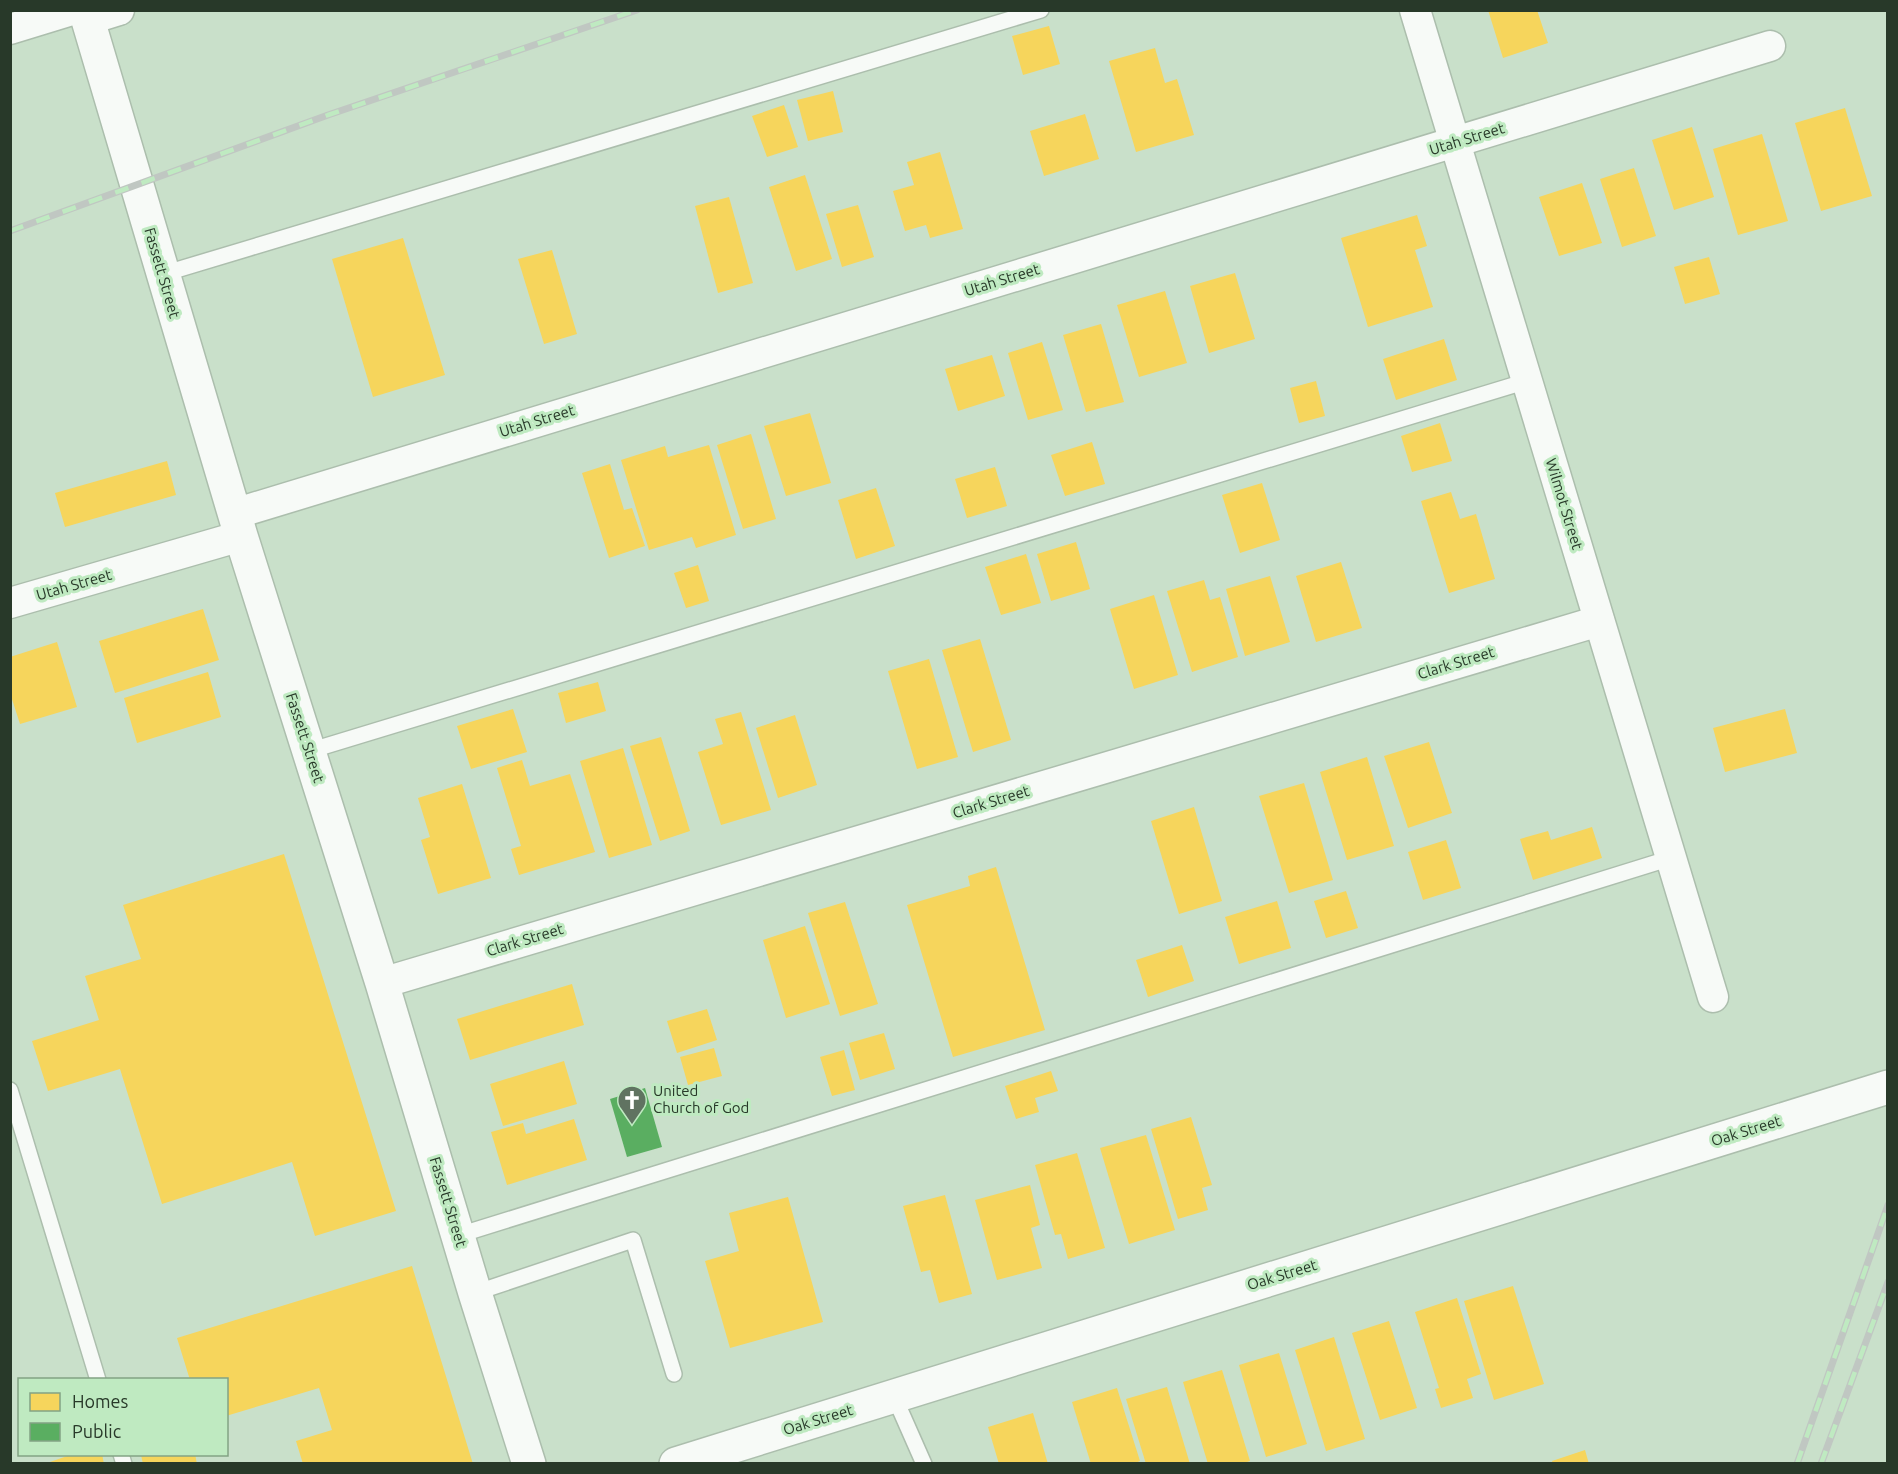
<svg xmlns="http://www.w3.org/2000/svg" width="1898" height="1474" font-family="Ubuntu,sans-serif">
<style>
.homes{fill:#f6d55c}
.public{fill:#5aae61}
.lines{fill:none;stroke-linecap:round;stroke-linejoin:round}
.service-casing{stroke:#acbead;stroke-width:18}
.minor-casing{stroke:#acbead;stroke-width:33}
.secondary-casing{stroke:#acbead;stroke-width:36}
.service{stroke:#f7faf7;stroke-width:15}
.minor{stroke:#f7faf7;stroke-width:30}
.secondary{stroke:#f7faf7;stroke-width:33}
.rail-casing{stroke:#c0c7c2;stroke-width:7}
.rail{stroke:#bfeac1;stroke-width:4.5;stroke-dasharray:14;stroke-linecap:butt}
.labels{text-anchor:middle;stroke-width:6;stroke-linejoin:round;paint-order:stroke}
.street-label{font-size:15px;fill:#283929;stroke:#bfeac1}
.poi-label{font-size:15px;fill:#283929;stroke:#bfeac1;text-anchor:start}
</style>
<rect width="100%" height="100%" fill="#c9e0ca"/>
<g class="homes">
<path d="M1488 10H1537L1548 43 1503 58Z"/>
<path d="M1049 26 1060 64 1023 75 1012 36Z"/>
<path d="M1155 48 1165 83 1177 79 1194 135 1136 152 1109 61Z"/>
<path d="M833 91 843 132 808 141 797 100Z"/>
<path d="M784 105 798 147 767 157 752 116Z"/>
<path d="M1845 108 1872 196 1821 211 1795 123Z"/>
<path d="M1085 114 1099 159 1044 176 1030 131Z"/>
<path d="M1692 127 1714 197 1674 210 1652 140Z"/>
<path d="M1762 134 1788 221 1738 235 1713 149Z"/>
<path d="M940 152 963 229 930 238 926 225 905 231 893 191 914 185 907 162Z"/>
<path d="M1634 168 1656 236 1622 247 1600 179Z"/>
<path d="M805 175 832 259 796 271 769 187Z"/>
<path d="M1582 183 1602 243 1559 256 1539 197Z"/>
<path d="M729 197 753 283 718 293 695 206Z"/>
<path d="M858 205 874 257 842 267 826 214Z"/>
<path d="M1417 215 1427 246 1415 250 1433 307 1368 327 1341 238Z"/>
<path d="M403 238 445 375 373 397 332 259Z"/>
<path d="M552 250 577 334 544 344 518 259Z"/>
<path d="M1709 257 1720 294 1685 304 1674 267Z"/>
<path d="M1235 273 1255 339 1209 353 1190 286Z"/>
<path d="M1165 291 1187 363 1139 377 1117 305Z"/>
<path d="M1101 324 1124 402 1086 412 1063 335Z"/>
<path d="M1444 339 1457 380 1396 400 1383 359Z"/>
<path d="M1042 342 1063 410 1028 420 1008 353Z"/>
<path d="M992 355 1005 396 958 411 945 369Z"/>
<path d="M1316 381 1325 416 1299 423 1290 388Z"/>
<path d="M810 413 831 483 786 496 764 426Z"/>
<path d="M1440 423 1452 461 1412 472 1401 436Z"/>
<path d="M751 434 776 519 743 529 717 445Z"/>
<path d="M1092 442 1105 484 1065 496 1051 455Z"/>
<path d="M709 445 736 535 696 548 692 537 649 550 621 460 665 446 668 457Z"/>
<path d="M167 461 176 495 65 527 55 493Z"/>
<path d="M610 464 624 510 632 508 645 546 609 558 582 473Z"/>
<path d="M995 467 1007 506 967 518 955 479Z"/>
<path d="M1262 483 1280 540 1240 553 1222 495Z"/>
<path d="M876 488 895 546 856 559 838 500Z"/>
<path d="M1451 492 1460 519 1476 514 1495 579 1449 593 1421 501Z"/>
<path d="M1076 542 1090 589 1051 601 1037 554Z"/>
<path d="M1026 554 1041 603 1001 615 985 567Z"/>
<path d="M1341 562 1362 628 1316 642 1296 576Z"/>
<path d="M698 565 709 601 686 608 674 573Z"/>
<path d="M1270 576 1290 642 1245 656 1226 589Z"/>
<path d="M1204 580 1210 600 1220 597 1238 657 1192 672 1167 591Z"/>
<path d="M1154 595 1178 675 1134 689 1110 609Z"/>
<path d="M203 609 219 660 115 693 99 641Z"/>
<path d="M980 639 1011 740 973 752 942 650Z"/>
<path d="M57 642 77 707 20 724 10 693V657Z"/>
<path d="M929 659 958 757 917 769 888 671Z"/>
<path d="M208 672 221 717 137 743 124 698Z"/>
<path d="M598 682 606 711 566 723 558 693Z"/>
<path d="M513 709 527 752 471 769 457 726Z"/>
<path d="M1785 709 1797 753 1725 772 1713 728Z"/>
<path d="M741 712 771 810 721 825 698 752 723 744 715 719Z"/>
<path d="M795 715 817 785 778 798 756 728Z"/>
<path d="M661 737 690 831 660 841 630 746Z"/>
<path d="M1429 742 1452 813 1408 828 1384 756Z"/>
<path d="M623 748 652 845 609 858 580 761Z"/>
<path d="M1367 757 1394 846 1347 860 1320 772Z"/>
<path d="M522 760 530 786 570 774 595 852 519 875 511 849 521 846 497 768Z"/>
<path d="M1304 783 1333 880 1289 893 1259 796Z"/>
<path d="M462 784 491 878 438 894 421 840 430 837 418 798Z"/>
<path d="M1194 807 1222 901 1179 914 1151 821Z"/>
<path d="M1592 827 1602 858 1533 880 1520 839 1548 831 1551 840Z"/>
<path d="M1446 840 1461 888 1423 900 1408 852Z"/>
<path d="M284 854 396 1211 315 1236 292 1162 162 1204 120 1069 48 1091 32 1041 99 1020 85 976 141 959 123 905Z"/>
<path d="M996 867 1045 1030 953 1057 907 905 970 886 968 876Z"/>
<path d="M1346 891 1358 928 1326 938 1314 901Z"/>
<path d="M1277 901 1291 948 1239 964 1225 917Z"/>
<path d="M845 902 878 1004 840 1016 808 913Z"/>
<path d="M805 926 830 1004 786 1018 763 940Z"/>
<path d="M1182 945 1194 981 1148 997 1136 960Z"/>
<path d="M572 984 584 1025 470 1060 457 1019Z"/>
<path d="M707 1009 717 1040 677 1053 667 1021Z"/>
<path d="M884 1033 895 1069 860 1080 849 1043Z"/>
<path d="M714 1048 722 1076 688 1085 680 1057Z"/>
<path d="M844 1050 855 1090 832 1096 820 1057Z"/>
<path d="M564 1061 577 1104 503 1126 490 1084Z"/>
<path d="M1051 1071 1058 1091 1035 1098 1039 1112 1016 1119 1005 1086Z"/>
<path d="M1191 1117 1212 1185 1202 1188 1208 1210 1178 1219 1151 1129Z"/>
<path d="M574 1119 587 1160 507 1185 491 1132 523 1123 526 1134Z"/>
<path d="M1146 1135 1175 1230 1129 1244 1100 1148Z"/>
<path d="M1077 1153 1105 1248 1068 1259 1061 1234 1055 1235 1035 1165Z"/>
<path d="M1030 1185 1040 1225 1031 1228 1042 1268 997 1280 975 1200Z"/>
<path d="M945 1195 972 1294 939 1303 930 1270 921 1272 903 1206Z"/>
<path d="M788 1197 823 1322 730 1348 705 1261 739 1251 729 1213Z"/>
<path d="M412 1266 473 1464H303L296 1441 332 1430 319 1388 226 1416V1380H190L177 1338Z"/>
<path d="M1513 1286 1544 1384 1494 1400 1464 1301Z"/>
<path d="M1457 1298 1481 1374 1467 1379 1473 1398 1441 1408 1435 1389 1439 1388 1415 1312Z"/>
<path d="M1389 1321 1417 1408 1380 1420 1352 1333Z"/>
<path d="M1334 1337 1365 1439 1326 1451 1295 1350Z"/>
<path d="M1279 1353 1307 1444 1266 1457 1239 1365Z"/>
<path d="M1222 1370 1250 1461 1241 1464H1208L1183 1382Z"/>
<path d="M1167 1387 1190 1464H1146L1126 1399Z"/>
<path d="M1117 1388 1140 1461 1133 1464H1091L1072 1402Z"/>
<path d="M1033 1413 1048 1464H999L988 1427Z"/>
<path d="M1585 1450 1589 1464H1553L1552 1461Z"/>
<path d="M73 1454H102L104 1464H50V1462Z"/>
<path d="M144 1454H195L197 1464H143L141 1455Z"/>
</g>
<path class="public" d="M645 1088 662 1147 627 1157 610 1099Z"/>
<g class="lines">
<g class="service-casing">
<g id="service">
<path d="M163 274 1041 10"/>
<path d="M309 751 1527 381"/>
<path d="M10 1090 98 1380"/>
<path d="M459 1235 1671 858"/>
<path d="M475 1293 633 1240 674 1374"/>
<path d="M894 1396 924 1464"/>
<path d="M121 1454 124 1464"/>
</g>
</g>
<g class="minor-casing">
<g id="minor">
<path d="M1415 10 1713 997"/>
<path d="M87 20 119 10"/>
<path d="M10 29 72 10"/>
<path d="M234 514 1770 46"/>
<path d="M10 603 241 536"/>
<path d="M382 983 1599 621"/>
</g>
</g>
<g class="secondary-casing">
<g id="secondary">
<path d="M85 10 241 536 382 983 475 1293 529 1464"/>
<path d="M676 1464 1888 1087"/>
</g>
</g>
<use href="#service" class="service"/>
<use href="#minor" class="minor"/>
<use href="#secondary" class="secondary"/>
<g class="rail-casing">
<g id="rail">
<path d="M10 231 328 115 637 10"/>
<path d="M1797 1464 1888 1205"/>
<path d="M1821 1464 1888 1282"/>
</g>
</g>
<use href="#rail" class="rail"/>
</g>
<defs>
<g id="church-pin" transform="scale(1.5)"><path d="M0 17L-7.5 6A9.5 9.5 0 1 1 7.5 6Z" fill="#607361" stroke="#bfeac1"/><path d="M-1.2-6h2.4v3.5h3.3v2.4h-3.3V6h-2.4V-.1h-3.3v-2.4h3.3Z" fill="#fff"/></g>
</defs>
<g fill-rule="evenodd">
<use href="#church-pin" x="632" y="1100"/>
</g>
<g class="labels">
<g class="street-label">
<text transform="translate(1467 139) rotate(-17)" y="5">Utah Street</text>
<text transform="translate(162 273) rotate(74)" y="5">Fassett Street</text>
<text transform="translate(1002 280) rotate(-17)" y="5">Utah Street</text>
<text transform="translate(537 421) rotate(-17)" y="5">Utah Street</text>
<text transform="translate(1564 504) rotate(73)" y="5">Wilmot Street</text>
<text transform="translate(74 585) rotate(-16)" y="5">Utah Street</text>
<text transform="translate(1456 663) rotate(-17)" y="5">Clark Street</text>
<text transform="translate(305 738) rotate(72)" y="5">Fassett Street</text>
<text transform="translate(991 802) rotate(-17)" y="5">Clark Street</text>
<text transform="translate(525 940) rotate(-17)" y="5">Clark Street</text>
<text transform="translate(1746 1131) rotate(-17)" y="5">Oak Street</text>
<text transform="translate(448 1202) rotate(73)" y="5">Fassett Street</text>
<text transform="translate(1282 1275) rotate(-17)" y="5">Oak Street</text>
<text transform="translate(818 1420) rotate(-17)" y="5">Oak Street</text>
</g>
<g class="poi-label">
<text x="653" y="1096">United<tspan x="653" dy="17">Church of God</tspan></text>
</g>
</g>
<rect width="1898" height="1474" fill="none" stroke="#283929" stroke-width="24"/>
<rect x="18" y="1378" width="210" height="78" fill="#bfeac1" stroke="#83a384" stroke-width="1.5"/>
<rect x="30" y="1393" width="30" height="18" fill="#f6d55c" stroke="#83a384" stroke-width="1.5"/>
<text x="72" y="1408" font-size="18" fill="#283929">Homes</text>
<rect x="30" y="1423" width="30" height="18" fill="#5aae61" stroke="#83a384" stroke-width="1.5"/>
<text x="72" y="1438" font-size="18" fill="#283929">Public</text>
</svg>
